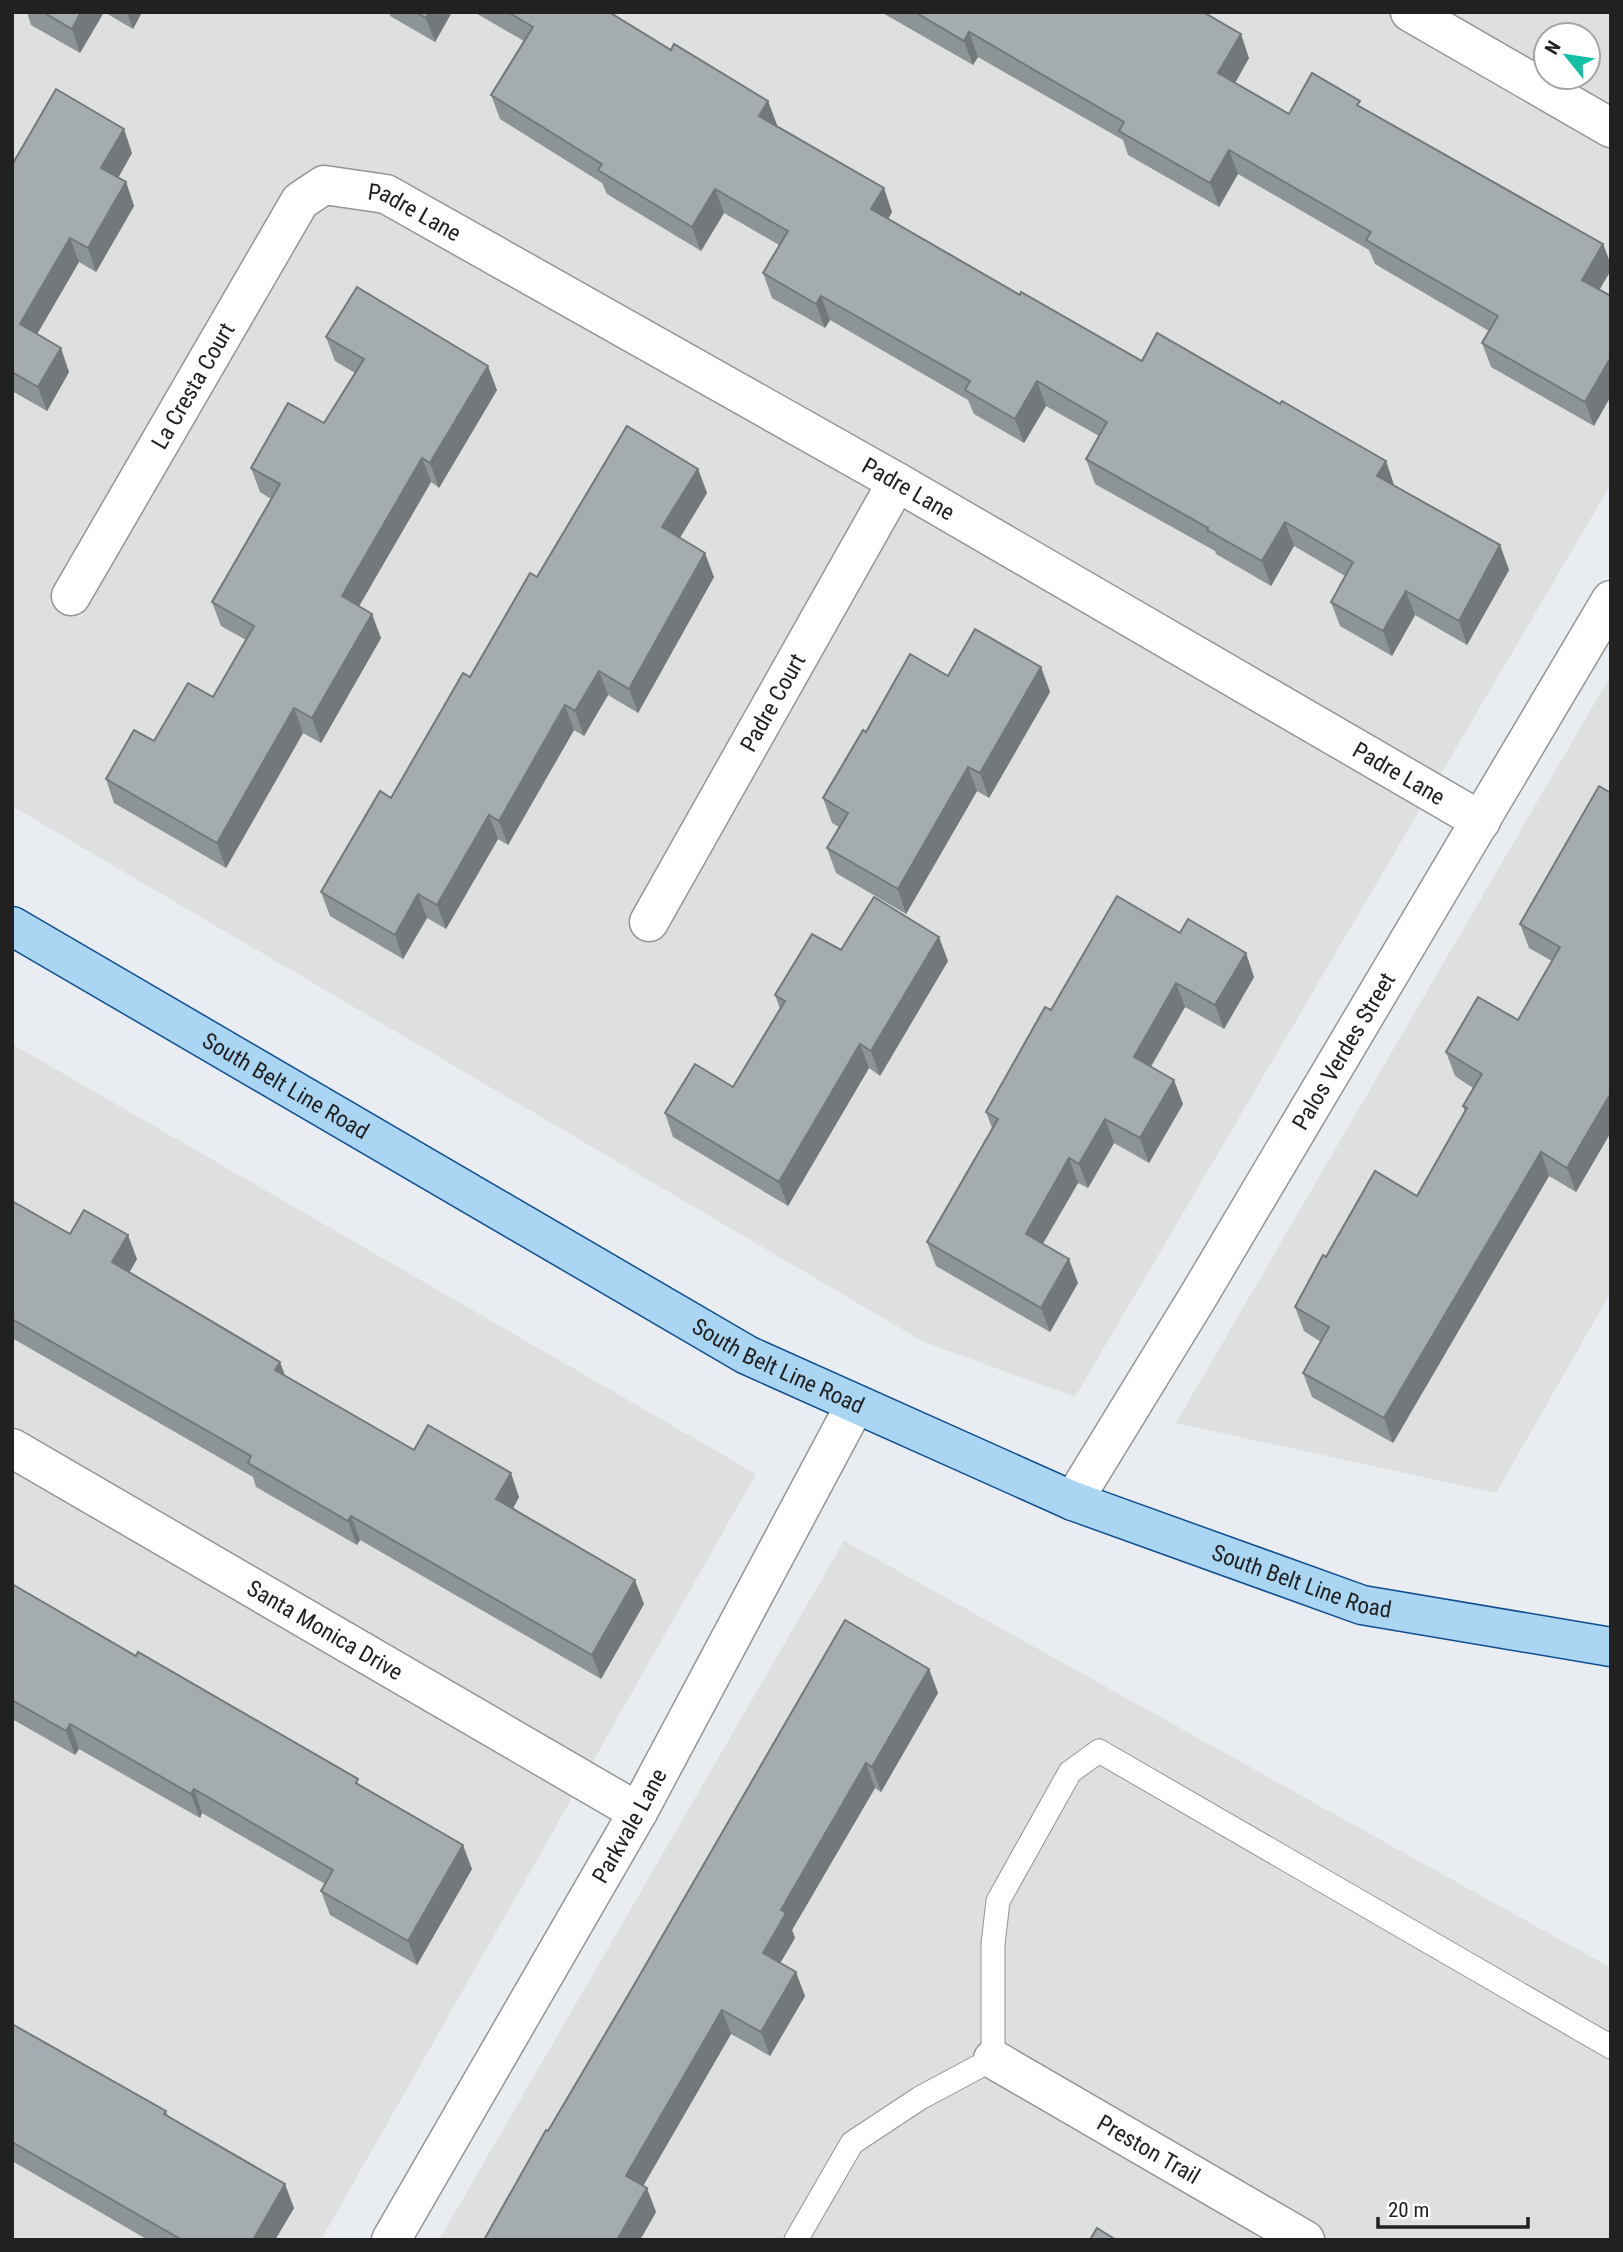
<svg xmlns="http://www.w3.org/2000/svg" width="1623" height="2252" font-family="'Roboto Condensed',sans-serif">
<style>
.residential{fill:#dedfdf;fill-rule:evenodd}
.lines{fill:none;stroke-linecap:round;stroke-linejoin:round}
.lane-casing{stroke:#959595;stroke-width:25}
.street-casing{stroke:#959595;stroke-width:41}
.primary-casing{stroke:#0e4e90;stroke-width:41}
.lane{stroke:#fff;stroke-width:23}
.street{stroke:#fff;stroke-width:38}
.primary{stroke:#aad6f4;stroke-width:38}
.wall{fill:#8d9496}
.shaded-wall{fill:#73787a}
.building{fill:#a4acaf;stroke:#73787a;stroke-width:2}
.labels{text-anchor:middle;stroke-width:6;stroke-linejoin:round;paint-order:stroke}
.street-label{font-size:23px;fill:#212121;stroke:#fff}
</style>
<rect width="100%" height="100%" fill="#e9ecf0"/>
<g class="residential">
<path d="M12 12H1611V484L1075 1397 924 1342 12 806ZM1546 35H1588V77H1546Z"/>
<path d="M1611 675V1292L1496 1493 1176 1423Z"/>
<path d="M12 1044 756 1474 321 2240H12Z"/>
<path d="M844 1541 1611 1968V2240H439Z"/>
</g>
<g class="lines">
<g class="lane-casing">
<path id="lane" d="M796 2240 852 2143 920 2098 993 2059V1944L998 1901 1070 1772 1099 1751 1611 2047"/>
</g>
<g class="street-casing">
<g id="street">
<path d="M1410 12 1611 128"/>
<path id="s1" d="M71 596 300 201 324 185 386 194 897 482 1481 821"/>
<path id="s2" d="M649 922 897 482"/>
<path id="s3" d="M12 1448 638 1812"/>
<path id="s4" d="M1073 1501 1199 1295 1611 600"/>
<path id="s5" d="M993 2059 1305 2240"/>
<path id="s6" d="M391 2240 638 1812 855 1405"/>
</g>
</g>
<g class="primary-casing">
<g id="primary">
<path id="s7" d="M12 926 747 1355 1073 1501 1362 1605 1611 1647"/>
</g>
</g>
<use href="#lane" class="lane"/>
<use href="#street" class="street"/>
<use href="#primary" class="primary"/>
</g>
<g class="wall">
<path d="M27 12H104L80 53 31 25Z"/>
<path d="M104 12H142L133 29Z"/>
<path d="M389 12H452L435 42 390 16Z"/>
<path d="M474 12H609L671 50 768 101 777 126 892 212 888 219 1020 295 1142 361 1280 404 1386 461 1394 486 1500 545 1509 570 1467 645 1415 615 1392 656 1340 626 1331 602 1345 576 1294 546 1271 586 1216 554 1215 551 1095 484 1086 459 1099 436 1046 406 1024 443 974 414 968 400 830 320 825 328 772 298 763 273 779 245 724 213 701 251 607 194 602 183 500 119 491 95 524 41Z"/>
<path d="M881 12H1203L1249 58 1235 83 1289 114 1362 107 1603 244 1611 265V270L1599 290 1594 426 1491 367 1482 343 1489 331 1375 264 1369 250 1238 174 1219 207 1128 155 1123 140 978 57 973 65Z"/>
<path d="M132 153 118 178 126 182 134 206 96 272 79 262 37 334 69 372 47 411 12 391V165Z"/>
<path d="M326 337 497 390 439 488 431 482 359 606 381 638 321 743 303 733 226 868 114 803 106 779 213 697 246 640 221 626 212 602 271 499 260 492 251 468 324 423 355 373 335 361Z"/>
<path d="M698 469 707 493 680 538 714 577 638 713 608 695 584 736 574 730 508 845 498 839 446 929 427 918 403 959 330 916 321 892 391 798 537 577Z"/>
<path d="M1041 667 1050 692 989 798 977 791 906 914 836 873 827 848 839 827 832 823 823 798 866 732 948 676Z"/>
<path d="M1611 793V1132L1576 1192 1549 1176 1393 1443 1312 1397 1303 1373 1321 1342 1304 1331 1295 1307 1326 1257 1417 1196 1465 1112 1463 1106 1473 1088 1455 1076 1446 1052 1518 1020 1552 961 1529 948 1520 924Z"/>
<path d="M1180 933 1254 977 1224 1029 1185 1007 1151 1067 1183 1104 1149 1163 1114 1143 1088 1188 1078 1183 1043 1244 1078 1283 1050 1332 936 1266 927 1242 992 1128 986 1112 1051 1010Z"/>
<path d="M841 950 948 961 880 1076 869 1068 788 1206 673 1137 665 1113 733 1087 780 1009 775 995Z"/>
<path d="M12 1201 70 1234 137 1259 129 1273 285 1375 414 1450 519 1497 513 1509 644 1604 601 1679 360 1540 357 1545 256 1487 253 1477 12 1338Z"/>
<path d="M12 1584 360 1785 472 1869 417 1965 330 1915 321 1891 325 1884 202 1813 200 1818 79 1749 75 1755 12 1719Z"/>
<path d="M929 1669 938 1693 881 1792 875 1788 792 1930 795 1938 780 1963 805 1996 770 2056 731 2034 643 2186 656 2212 640 2240H484L548 2131Z"/>
<path d="M12 2024 166 2111 168 2116 294 2208 275 2240H148L12 2161Z"/>
</g>
<g class="shaded-wall">
<path d="M81 12H104L80 53 72 29Z"/>
<path d="M127 12H142L133 29Z"/>
<path d="M429 12H452L435 42 426 18Z"/>
<path d="M969 32 978 57 973 65 964 41Z"/>
<path d="M1241 34 1249 58 1227 97 1218 73Z"/>
<path d="M768 101 777 125 768 140 759 116Z"/>
<path d="M124 129 132 153 110 192 101 168Z"/>
<path d="M1229 150 1238 174 1219 207 1210 183Z"/>
<path d="M126 182 134 206 96 272 88 248Z"/>
<path d="M884 188 892 212 880 233 871 209Z"/>
<path d="M715 189 724 213 701 251 692 227Z"/>
<path d="M70 238 79 262 29 348 20 324Z"/>
<path d="M1603 244 1611 265V270L1591 304 1582 280Z"/>
<path d="M821 296 830 320 825 328 816 304Z"/>
<path d="M61 348 69 372 47 411 38 387Z"/>
<path d="M1611 357V396L1594 426 1585 402Z"/>
<path d="M488 366 497 390 439 488 430 463Z"/>
<path d="M1037 381 1046 406 1024 443 1015 419Z"/>
<path d="M422 458 431 482 351 620 342 596Z"/>
<path d="M1386 461 1394 485 1385 500 1377 476Z"/>
<path d="M698 469 707 493 671 552 662 527Z"/>
<path d="M1285 522 1294 546 1271 586 1262 561Z"/>
<path d="M1500 545 1509 570 1467 645 1459 621Z"/>
<path d="M705 553 714 577 638 713 629 689Z"/>
<path d="M1406 591 1415 615 1392 656 1383 631Z"/>
<path d="M372 614 381 638 321 743 312 718Z"/>
<path d="M1041 667 1050 692 989 798 980 773Z"/>
<path d="M599 671 608 695 584 736 575 711Z"/>
<path d="M565 705 574 730 508 845 499 821Z"/>
<path d="M294 708 303 733 226 868 217 843Z"/>
<path d="M968 767 977 791 906 914 898 889Z"/>
<path d="M489 815 498 839 446 929 437 905Z"/>
<path d="M418 894 427 918 403 959 395 935Z"/>
<path d="M939 937 948 961 880 1076 871 1051Z"/>
<path d="M1246 953 1254 977 1224 1029 1215 1005Z"/>
<path d="M1176 983 1185 1007 1142 1081 1134 1057Z"/>
<path d="M860 1044 869 1068 788 1206 779 1182Z"/>
<path d="M1174 1080 1183 1104 1149 1163 1140 1138Z"/>
<path d="M1611 1093V1132L1576 1192 1567 1168Z"/>
<path d="M1105 1119 1114 1143 1088 1188 1079 1164Z"/>
<path d="M1541 1152 1549 1176 1393 1443 1384 1418Z"/>
<path d="M1069 1158 1078 1183 1034 1258 1026 1234Z"/>
<path d="M128 1235 137 1259 121 1287 112 1262Z"/>
<path d="M1069 1259 1078 1283 1050 1332 1041 1308Z"/>
<path d="M280 1362 289 1386 275 1370Z"/>
<path d="M511 1473 519 1497 504 1524 496 1499Z"/>
<path d="M351 1516 360 1540 357 1545 348 1521Z"/>
<path d="M635 1580 644 1604 601 1679 592 1655Z"/>
<path d="M929 1669 938 1693 881 1792 872 1767Z"/>
<path d="M70 1724 79 1749 75 1755 66 1731Z"/>
<path d="M866 1763 875 1788 792 1930 795 1938 772 1977 763 1953 781 1910Z"/>
<path d="M194 1789 202 1813 200 1818 191 1794Z"/>
<path d="M463 1845 472 1869 417 1965 408 1941Z"/>
<path d="M796 1972 805 1996 770 2056 761 2032Z"/>
<path d="M722 2010 731 2034 635 2200 626 2176Z"/>
<path d="M285 2184 294 2208 275 2240H253Z"/>
<path d="M647 2188 656 2212 640 2240H617Z"/>
</g>
<g class="building">
<path d="M43 12H81L72 29Z"/>
<path d="M416 12H429L426 18Z"/>
<path d="M508 12H609L671 50 674 44 768 101 759 116 884 188 871 209 1020 295 1021 292 1142 361 1157 333 1280 404 1282 401 1386 461 1377 476 1500 545 1459 621 1406 591 1383 631 1331 602 1353 562 1285 522 1262 561 1207 530 1208 528 1086 459 1107 422 1037 381 1015 419 965 390 970 381 821 296 816 304 763 273 788 231 715 189 692 227 598 170 602 164 491 95 533 27Z"/>
<path d="M915 12H1203L1241 34 1218 73 1289 114 1312 73 1360 101 1357 105 1603 244 1582 280 1611 296V357L1585 402 1482 343 1498 316 1366 240 1371 232 1229 150 1210 183 1119 131 1124 122 969 32 964 41Z"/>
<path d="M56 89 124 129 101 168 126 182 88 248 70 238 20 324 61 348 38 387 12 372V165Z"/>
<path d="M357 287 488 366 430 463 422 458 342 596 372 614 312 718 294 708 217 843 106 779 134 730 154 741 188 683 213 697 254 626 212 602 280 484 251 468 288 403 324 423 364 359 326 337Z"/>
<path d="M627 426 698 469 662 527 705 553 629 689 599 671 575 711 565 705 499 821 489 815 437 905 418 894 395 935 321 892 380 791 391 798 463 673 470 677 530 573 537 577Z"/>
<path d="M975 629 1041 667 980 773 968 767 898 889 827 848 848 813 823 798 863 730 866 732 910 654 948 676Z"/>
<path d="M1599 786 1611 793V1093L1567 1168 1541 1152 1384 1418 1303 1373 1329 1327 1295 1307 1323 1255 1326 1257 1375 1171 1417 1196 1467 1108 1463 1106 1482 1074 1446 1052 1478 997 1518 1020 1560 947 1520 924Z"/>
<path d="M1117 896 1180 933 1188 919 1246 953 1215 1005 1176 983 1134 1057 1174 1080 1140 1138 1105 1119 1079 1164 1069 1158 1026 1234 1069 1259 1041 1308 927 1242 998 1119 986 1112 1045 1007 1051 1010Z"/>
<path d="M874 897 939 937 871 1051 860 1044 779 1182 665 1113 695 1064 733 1087 785 1001 775 995 812 934 841 950Z"/>
<path d="M12 1201 70 1234 84 1210 128 1235 112 1262 280 1362 275 1370 414 1450 428 1425 511 1473 496 1499 635 1580 592 1655 351 1516 348 1521 248 1463 251 1456 12 1319Z"/>
<path d="M12 1584 136 1656 138 1652 358 1779 356 1783 463 1845 408 1941 321 1891 333 1870 194 1789 191 1794 70 1724 66 1731 12 1700Z"/>
<path d="M845 1620 929 1669 872 1767 866 1763 781 1910 786 1913 763 1953 796 1972 761 2032 722 2010 626 2176 647 2188 617 2240H484L546 2130 548 2131 630 1992Z"/>
<path d="M12 2024 166 2111 164 2114 285 2184 253 2240H182L12 2142Z"/>
<path d="M1097 2228 1116 2240H1090Z"/>
</g>
<g class="labels">
<g class="street-label">
<text dy="8" stroke="none"><textPath href="#s1" startOffset="581">Padre Lane</textPath></text>
<text dy="8" stroke="none"><textPath href="#s1" startOffset="243">La Cresta Court</textPath></text>
<text dy="8" stroke="none"><textPath href="#s1" startOffset="1148">Padre Lane</textPath></text>
<text dy="8" stroke="none"><textPath href="#s2" startOffset="252">Padre Court</textPath></text>
<text dy="8" stroke="none"><textPath href="#s1" startOffset="1715">Padre Lane</textPath></text>
<text dy="8" stroke="none"><textPath href="#s4" startOffset="525">Palos Verdes Street</textPath></text>
<text dy="8" stroke="none"><textPath href="#s7" startOffset="317">South Belt Line Road</textPath></text>
<text dy="8" stroke="none"><textPath href="#s7" startOffset="884">South Belt Line Road</textPath></text>
<text dy="8" stroke="none"><textPath href="#s7" startOffset="1451">South Belt Line Road</textPath></text>
<text dy="8" stroke="none"><textPath href="#s3" startOffset="362">Santa Monica Drive</textPath></text>
<text dy="8" stroke="none"><textPath href="#s6" startOffset="478">Parkvale Lane</textPath></text>
<text dy="8" stroke="none"><textPath href="#s5" startOffset="180">Preston Trail</textPath></text>
</g>
</g>
<rect width="1623" height="2252" fill="none" stroke="#212121" stroke-width="28"/>
<g transform="translate(1567 56) rotate(300)"><circle r="33" fill="#ffffff" stroke="#a6a6a6" stroke-width="2"/>
<path d="M0-5L12 26L0 18L-12 26Z" fill="#13bfa3"/>
<text y="-10" font-size="19" font-weight="bold" text-anchor="middle" fill="#212121">N</text>
</g>
<path d="M1378 2217v10h150v-10" fill="none" stroke="#212121" stroke-width="3.5"/>
<text x="1388" y="2217" font-size="21" fill="#212121" stroke="#ffffff" stroke-width="5" paint-order="stroke">20 m</text>
</svg>
